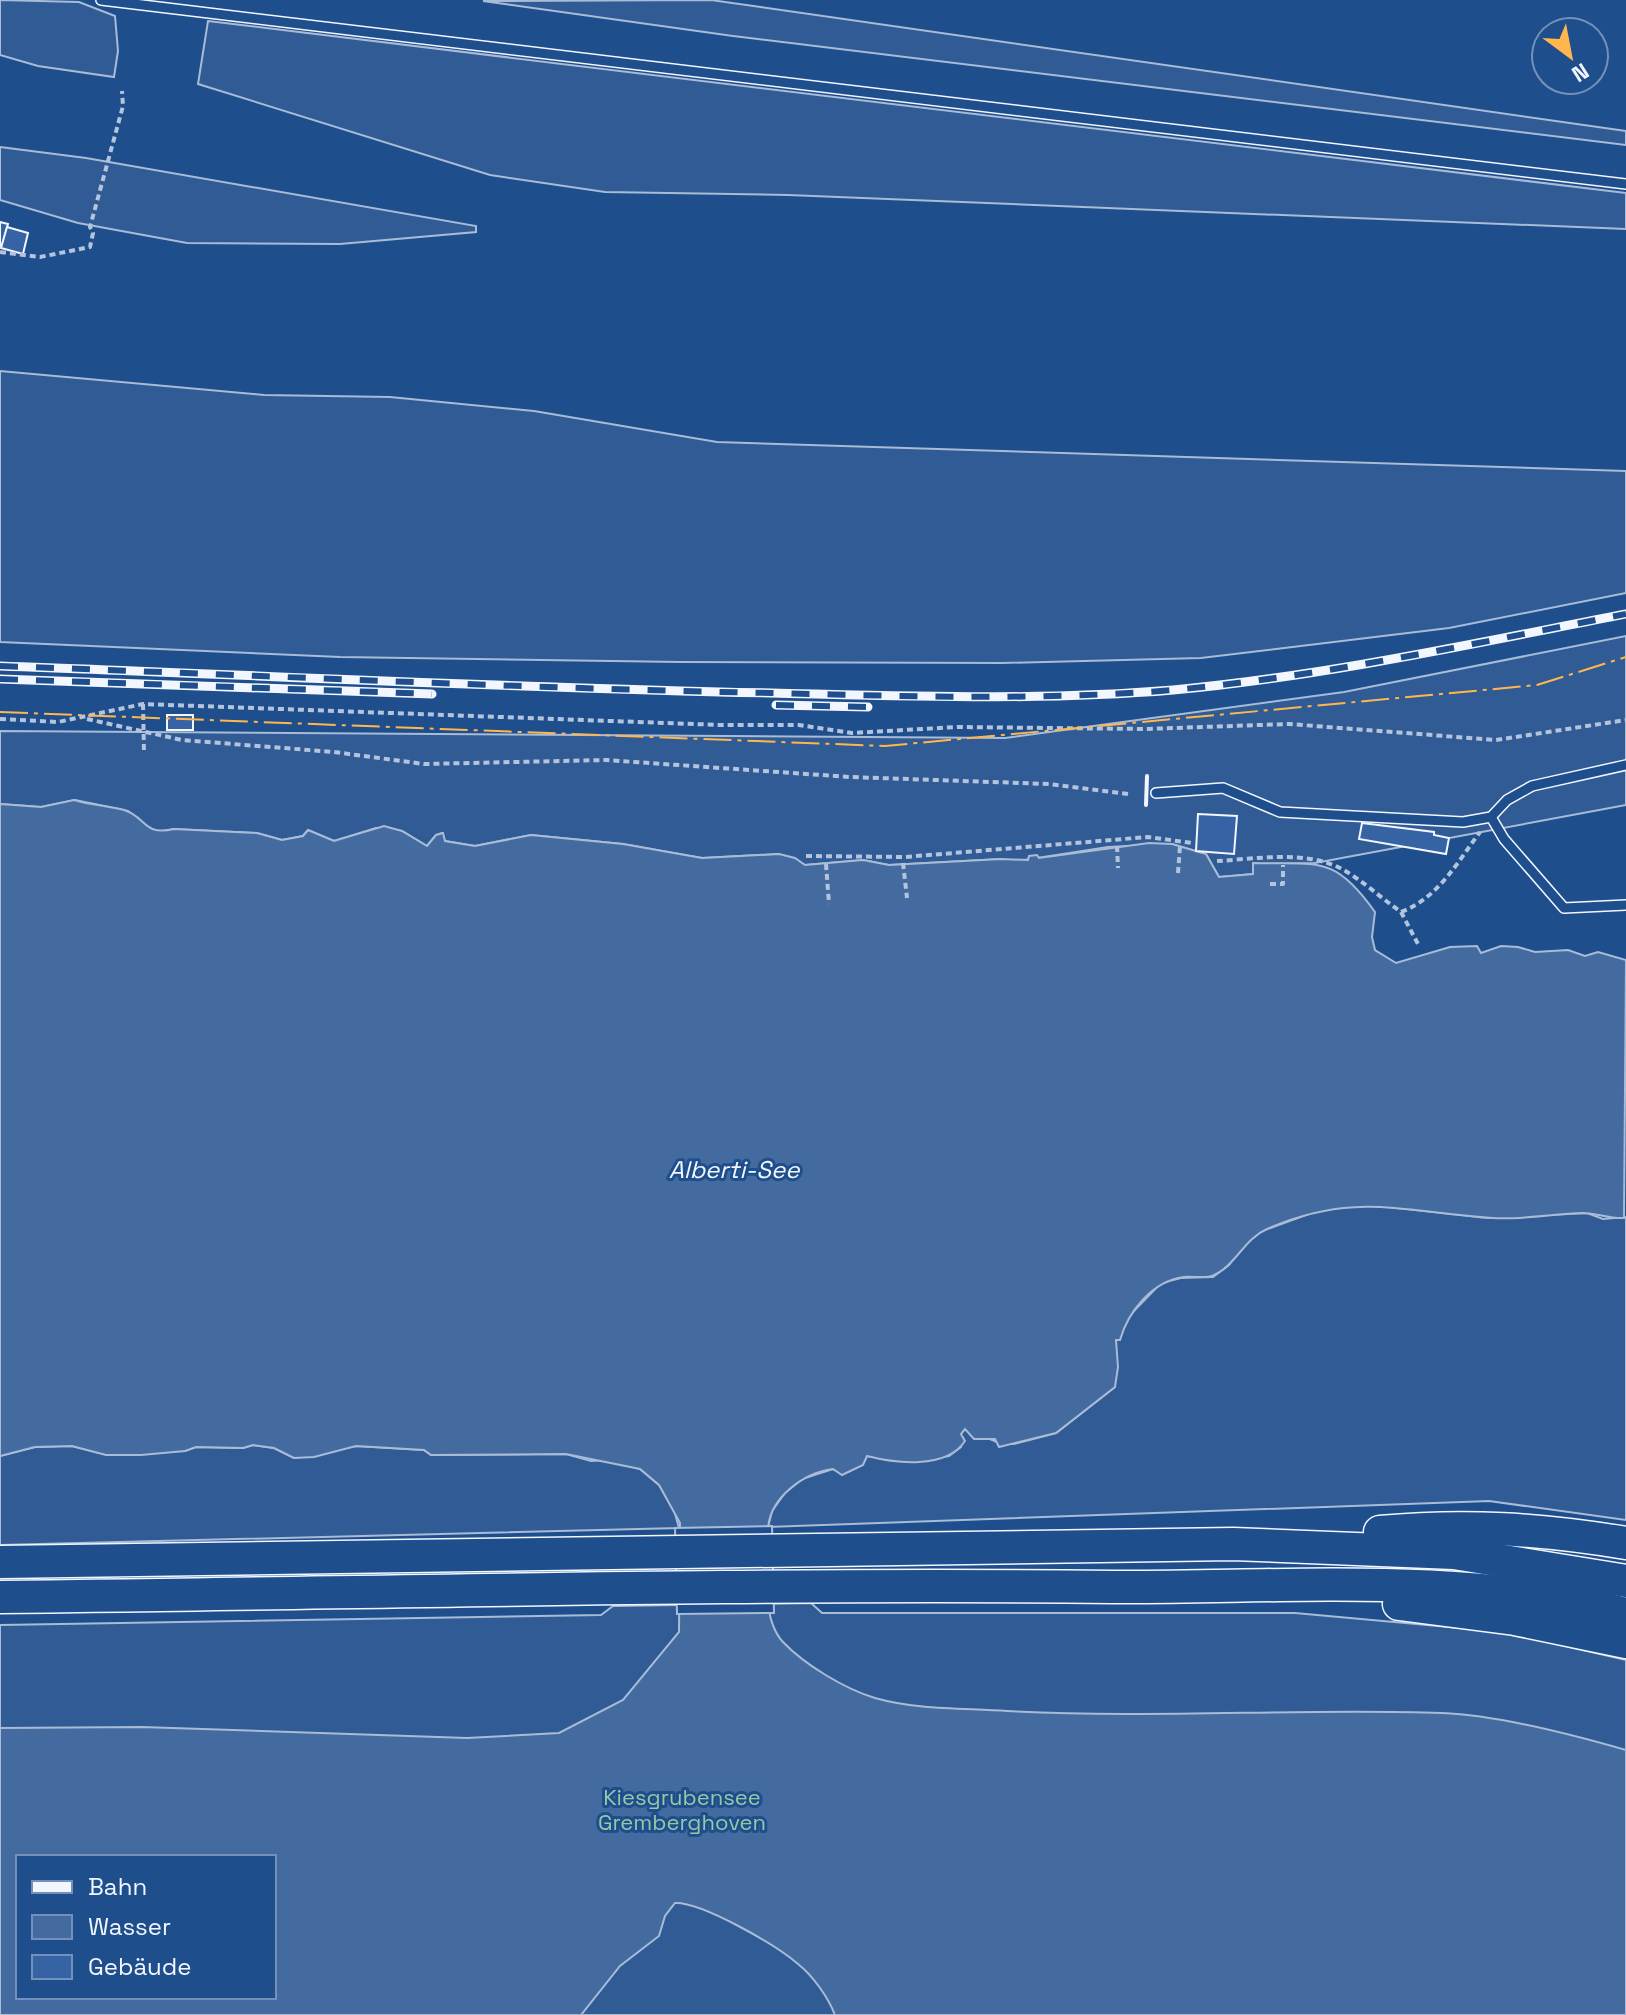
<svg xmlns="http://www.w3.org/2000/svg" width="1626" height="2015" font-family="'Space Grotesk',sans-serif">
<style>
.built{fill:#305b95;stroke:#a8bbd7;stroke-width:2;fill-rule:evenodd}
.water{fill:#446ba0;stroke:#a8bbd7;stroke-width:2;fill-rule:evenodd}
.pier{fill:#1f4e8c;stroke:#a8bbd7;stroke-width:2}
.building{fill:#3563a3;stroke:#f2f6ff;stroke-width:2}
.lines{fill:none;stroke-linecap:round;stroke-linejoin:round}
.lane-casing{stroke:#f2f6ff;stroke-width:12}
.highway-casing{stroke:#f2f6ff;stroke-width:35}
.path{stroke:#b3c4dc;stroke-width:4;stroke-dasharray:6 4;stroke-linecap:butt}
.lane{stroke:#1f4e8c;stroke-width:9}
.highway{stroke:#1f4e8c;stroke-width:32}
.rail-casing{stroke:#f2f6ff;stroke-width:9}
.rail{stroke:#1f4e8c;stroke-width:6;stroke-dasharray:18;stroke-linecap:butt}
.wall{stroke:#f2f6ff;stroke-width:4}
.power{stroke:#ffb74d;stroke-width:2;stroke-dasharray:28 6 4 6;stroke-linecap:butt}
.labels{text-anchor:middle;stroke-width:6;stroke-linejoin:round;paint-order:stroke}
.park-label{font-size:22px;fill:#97c8a6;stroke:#1f4e8c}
.water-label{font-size:24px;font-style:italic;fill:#f2f6ff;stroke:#1f4e8c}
</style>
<rect width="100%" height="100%" fill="#1f4e8c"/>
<g class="built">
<path d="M0 0 79 2 115 16 118 51 114 77 38 66 0 55Z"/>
<path d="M711 0 1626 131V145L733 36 483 1Z"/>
<path d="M208 21 1626 193V229L788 195 605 192 490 175 198 84Z"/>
<path d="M0 147 86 158 476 226V232L340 244 187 243 78 223 0 200Z"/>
<path d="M0 371 264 395 390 397 534 411 717 442 1626 471V593L1449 628 1201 658 1003 663 680 662 340 657 0 642Z"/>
<path d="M1626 636V805L1315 863 1253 864 1254 874 1219 877 1206 854 1172 844 1108 847 1011 862 1001 859 889 865 863 860 805 865 779 854 702 858 623 844 531 835 475 846 445 841 442 833 436 835 427 846 402 831 376 828 334 841 308 830 303 836 282 840 257 833 174 829 161 832 146 828 128 811 75 800 41 807 0 804V731L1005 738 1344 692Z"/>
<path d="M1361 1204 1488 1218 1587 1213 1603 1219 1626 1217V1520L1489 1501 768 1527 772 1511 785 1493 802 1479 833 1469 843 1474 862 1465 867 1456 914 1461 949 1456 961 1447V1434L965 1429 997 1442 1014 1444 1056 1433 1115 1387 1116 1340 1130 1315 1161 1283 1181 1278 1213 1277 1229 1265 1245 1242 1262 1231 1317 1211Z"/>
<path d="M253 1445 274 1448 294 1458 356 1446 424 1450 431 1455 566 1454 591 1461 609 1460 640 1469 659 1485 673 1506 679 1528 0 1545V1456L35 1447 72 1446 99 1453 185 1451 196 1447 243 1448Z"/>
<path d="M811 1603 822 1613H1295L1504 1632 1626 1660V2015H0V1625L601 1615 613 1606ZM18 1857H274V1997H18Z"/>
</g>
<path class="water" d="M74 800C91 805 108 806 124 810 147 817 142 836 174 829L257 833 282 840 303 836 308 830 334 841 384 826 402 831 427 846 436 835 443 833 445 841 475 846 531 835 623 844 702 858 779 854 795 858 805 865 863 860 889 865 1001 859 1028 860 1029 856 1037 855 1039 858 1149 843 1172 844 1206 854 1219 877 1253 874V863C1319 865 1334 854 1375 912L1372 937 1375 950 1396 963 1450 947 1477 946 1481 953 1501 946 1518 947 1535 952 1568 950 1585 956 1598 952 1626 960 1624 1218C1609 1219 1597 1213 1583 1213 1553 1214 1522 1220 1492 1218 1404 1212 1353 1191 1267 1229 1244 1239 1236 1265 1214 1275 1207 1279 1193 1276 1184 1277 1152 1281 1128 1312 1120 1340H1116L1118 1367 1115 1387 1056 1433 999 1447 995 1439H974L965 1429 961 1434 965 1441C946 1470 894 1463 867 1456L863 1465 842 1475 833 1469C803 1473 769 1498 768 1530 767 1561 760 1618 783 1642 805 1665 845 1689 875 1698 917 1710 965 1708 1007 1711 1153 1719 1297 1708 1442 1713 1496 1715 1574 1735 1626 1750V2015H835C828 1997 813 1976 798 1964 776 1945 702 1902 675 1903L665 1916 659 1936 620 1966 581 2015H0V1728L142 1727 467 1738 559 1733 623 1700 679 1632 680 1523 659 1485 640 1469 566 1454 431 1455 424 1450 356 1446 314 1457 294 1458 274 1448 253 1445 243 1448 196 1447 185 1451 141 1455H106L72 1446 35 1447 0 1456V804L41 807ZM18 1857H274V1997H18Z"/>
<path class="pier" d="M772 1526 774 1613 677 1614 675 1528Z"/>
<g class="building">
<path d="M0 222 8 224 2 246H0Z"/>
<path d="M7 227 28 233 23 254 1 248Z"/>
<rect x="167" y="715" width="26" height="15"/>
<path d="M1198 814 1237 816 1234 854 1196 851Z"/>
<path d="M1362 823 1434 832V835L1449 838 1446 854 1359 839Z"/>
</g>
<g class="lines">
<g class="lane-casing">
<g id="lane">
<path d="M101 0 1626 184"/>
<path d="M1156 793 1223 788 1280 812 1463 822 1491 817 1507 800 1532 786 1626 765"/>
<path d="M1491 817 1504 839 1564 908 1626 905"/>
</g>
</g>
<g class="highway-casing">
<g id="highway">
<path d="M1380 1532C1466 1524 1541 1529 1626 1543"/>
<path d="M0 1562 1233 1544 1454 1553 1626 1581"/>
<path d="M0 1597C371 1593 742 1583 1113 1587 1284 1588 1458 1571 1626 1614"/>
<path d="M1399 1604 1515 1619 1626 1642"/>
</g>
</g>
<g class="path">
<path d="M0 252 40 257 90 247 93 233 90 227 123 106 122 91"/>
<path d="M143 704 144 753"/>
<path d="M0 719 58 722 143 704 721 725H799L852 733 957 727 1145 729 1289 724 1496 740 1626 720"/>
<path d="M87 719 182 740 334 752 424 764 606 760 850 777 1049 784 1128 794"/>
<path d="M1117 846 1118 868"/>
<path d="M806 856 905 857 1148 837 1192 843"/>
<path d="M1217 861C1256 859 1304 850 1340 868 1361 879 1381 898 1401 912 1438 898 1457 863 1480 832"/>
<path d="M903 863 907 898"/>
<path d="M826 864 829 904"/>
<path d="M1178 873 1180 846"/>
<path d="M1270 884H1283V865"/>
<path d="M1401 912 1418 944"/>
</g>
<use href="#lane" class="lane"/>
<use href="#highway" class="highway"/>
<g class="rail-casing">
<g id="rail">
<path d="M0 666C257 675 514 688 771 693 905 696 1039 701 1173 690 1325 676 1476 643 1626 614"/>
<path d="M0 679 432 694"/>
<path d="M776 705 868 707"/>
</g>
</g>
<use href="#rail" class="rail"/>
<path class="wall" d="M1146 805 1147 776"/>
<path class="power" d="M0 712 885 746 1537 685 1626 657"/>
</g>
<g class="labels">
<g class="park-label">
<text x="682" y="1805">Kiesgrubensee<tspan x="682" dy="25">Gremberghoven</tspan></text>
</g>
<g class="water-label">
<text x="734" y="1178">Alberti-See</text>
</g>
</g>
<rect x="16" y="1855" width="260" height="144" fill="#1f4e8c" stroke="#7391ba" stroke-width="2"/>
<rect x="32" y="1881" width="40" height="12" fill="#f2f6ff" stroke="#7391ba" stroke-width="2"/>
<text x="88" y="1895" font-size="24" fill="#f2f6ff">Bahn</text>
<rect x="32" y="1915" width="40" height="24" fill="#446ba0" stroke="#7391ba" stroke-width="2"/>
<text x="88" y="1935" font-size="24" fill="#f2f6ff">Wasser</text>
<rect x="32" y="1955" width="40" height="24" fill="#3563a3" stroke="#7391ba" stroke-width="2"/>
<text x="88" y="1975" font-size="24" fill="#f2f6ff">Gebäude</text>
<g transform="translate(1570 56) rotate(148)"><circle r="38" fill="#1f4e8c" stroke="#7391ba" stroke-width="2"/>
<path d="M0-6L14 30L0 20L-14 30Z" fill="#ffb74d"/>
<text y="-12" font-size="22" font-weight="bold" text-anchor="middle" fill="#f2f6ff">N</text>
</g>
</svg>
